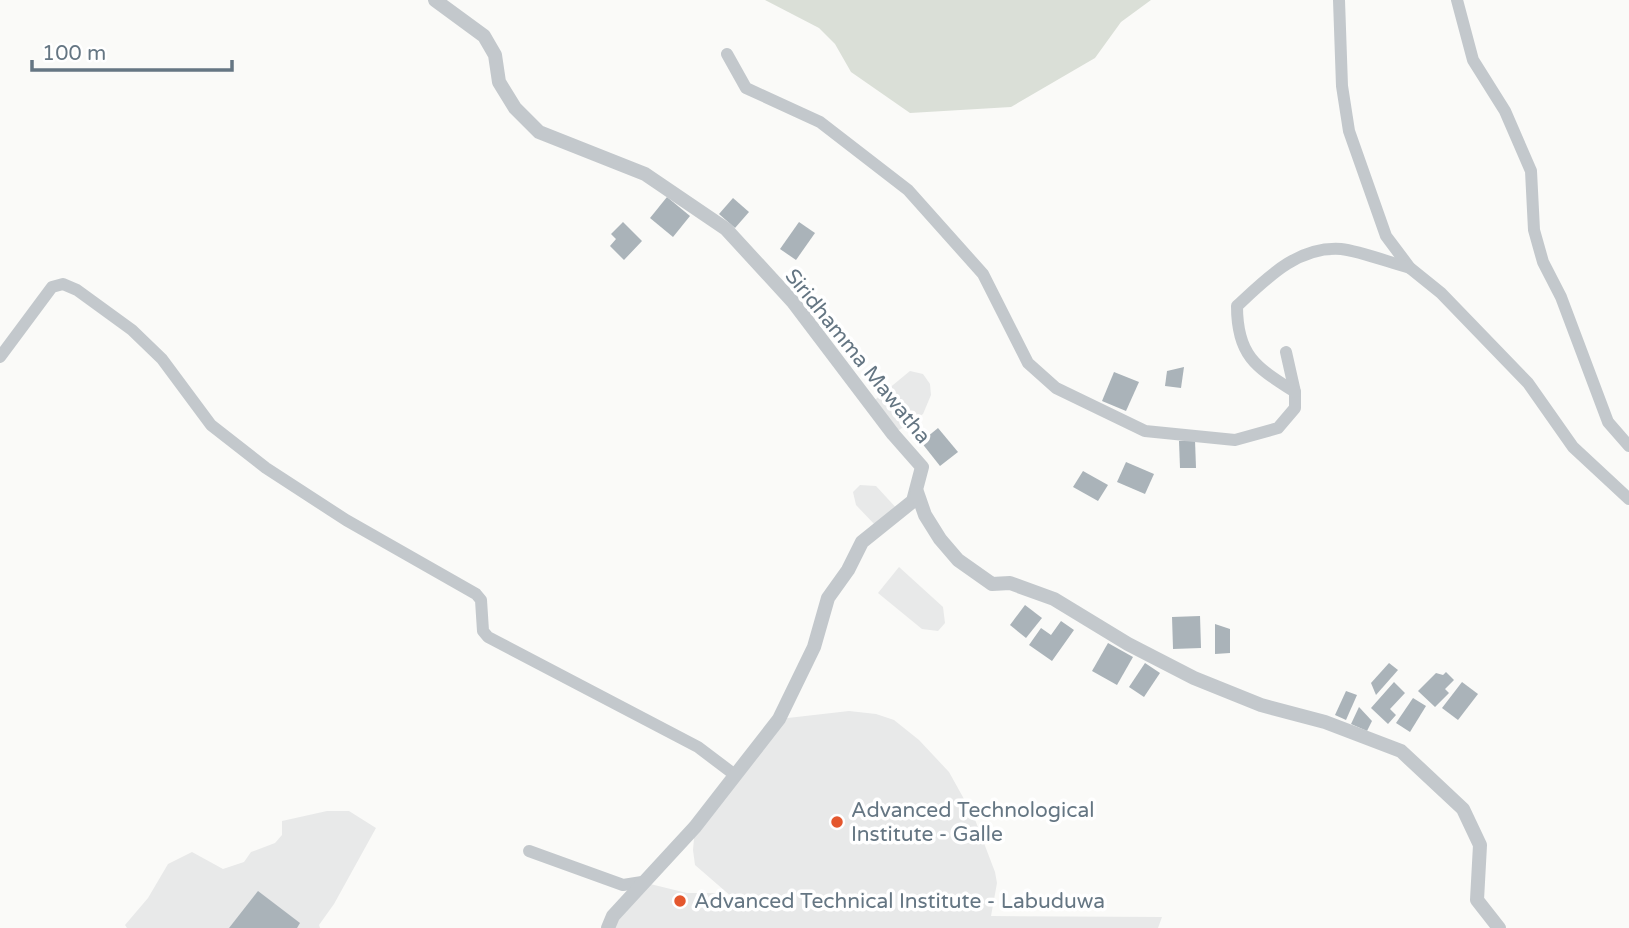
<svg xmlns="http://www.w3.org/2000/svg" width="1629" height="928" font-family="'Varela Round',sans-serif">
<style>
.built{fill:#e8e9e9}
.green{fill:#dadfd7}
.building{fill:#aab3b9}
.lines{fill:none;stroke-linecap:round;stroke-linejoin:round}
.minor{stroke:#c3c8cc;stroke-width:12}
.tertiary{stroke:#c3c8cc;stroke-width:14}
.poi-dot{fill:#e4572e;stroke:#fff;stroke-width:2.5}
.labels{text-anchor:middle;stroke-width:7;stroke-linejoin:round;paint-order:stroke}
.street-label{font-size:21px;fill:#657683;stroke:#fff}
.poi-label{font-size:21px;fill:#657683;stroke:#fff;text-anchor:start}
</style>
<rect width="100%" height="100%" fill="#fafaf8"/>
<g class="built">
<path d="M910 371 923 374 930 384 931 395 923 414 893 434 870 404Z"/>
<path d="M860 485 876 486 899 511 878 528 856 505 853 492Z"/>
<path d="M899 567 943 607 945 623 938 631 922 629 878 593Z"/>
<path d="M849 711 876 714 894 720 919 740 949 772 974 817 995 872 997 883 991 916 1162 917 1158 928H608L642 882 687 893H719L740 904 695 865 693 850 695 827 779 719Z"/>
<path d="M327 811H349L376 828 334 904 319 925 320 928H127L125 925 148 898 168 864 192 852 223 869 244 862 251 852 275 843 282 835V821Z"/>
</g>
<path class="green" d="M765 0H1151L1121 22 1095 58 1011 107 910 113 851 72 835 44 819 28Z"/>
<g class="building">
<path d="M667 197 690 216 673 237 650 218Z"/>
<path d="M733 198 749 212 735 228 719 214Z"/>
<path d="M623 222 642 241 624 260 610 246 616 239 611 234Z"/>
<path d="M799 222 815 233 796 260 780 249Z"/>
<path d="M1184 367 1181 388 1165 386 1167 371Z"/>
<path d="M1114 372 1139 382 1126 411 1102 401Z"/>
<path d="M938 428 958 452 940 466 921 442Z"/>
<path d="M1195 440 1196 468H1180L1179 441Z"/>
<path d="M1126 462 1154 474 1145 494 1117 482Z"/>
<path d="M1083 471 1108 485 1098 501 1073 487Z"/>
<path d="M1025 605 1042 618 1026 638 1010 625Z"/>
<path d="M1200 616 1201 648 1173 649 1172 617Z"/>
<path d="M1061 621 1074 630 1052 661 1029 645 1041 628 1051 635Z"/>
<path d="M1215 624 1230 629V653L1215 654Z"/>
<path d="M1108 643 1133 657 1117 685 1092 671Z"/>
<path d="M1145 663 1160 673 1144 697 1129 687Z"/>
<path d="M1389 663 1398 670 1376 695 1371 683Z"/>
<path d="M1446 672 1454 680 1445 689 1449 693 1435 707 1418 691 1436 673 1443 675Z"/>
<path d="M1394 682 1405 693 1390 709 1396 715 1388 724 1371 708Z"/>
<path d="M1462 682 1478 694 1458 720 1442 708Z"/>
<path d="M1346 691 1357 695 1346 720 1335 715Z"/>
<path d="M1413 698 1426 706 1410 732 1396 723Z"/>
<path d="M1359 707 1372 721 1367 731 1351 724Z"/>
<path d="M258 891 300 923 297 928H229Z"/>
</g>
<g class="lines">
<g class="minor">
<path d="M1339 0 1342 86 1349 131 1386 236 1410 268 1441 293 1528 383 1573 447 1629 499"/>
<path d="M1457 0 1473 60 1505 111 1531 171 1534 230 1543 262 1561 297 1608 422 1629 446"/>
<path d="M727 54 746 88 820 122 908 190 983 274 1028 363 1056 388 1145 431 1235 440 1278 428 1295 408V392L1286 352"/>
<path d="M0 357 52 287 63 284 77 290 132 330 162 359 211 425 266 468 346 520 476 594 481 600 483 631 488 637 698 747 735 775"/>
<path d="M1295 392C1256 367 1237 356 1237 306 1266 279 1297 246 1341 249 1360 251 1391 263 1410 268"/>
<path d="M529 851 623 885 642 882"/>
</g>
<g class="tertiary">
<path d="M435 0 484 36 495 55 499 82 515 108 539 132 645 174 726 229 793 302 893 434 922 467 913 501 862 542 848 570 828 598 814 647 779 719 695 827 613 916 608 928"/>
<path d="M917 492 925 515 940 539 958 560 992 584 1010 583 1054 599 1128 644 1194 678 1261 705 1325 722 1401 751 1463 809 1480 845 1477 900 1499 928"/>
</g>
</g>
<g class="poi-dot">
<circle cx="837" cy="822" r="7"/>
<circle cx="680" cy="901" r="7"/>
</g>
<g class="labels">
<g class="street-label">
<text transform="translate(858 356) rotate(51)" y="7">Siridhamma Mawatha</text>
</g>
<g class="poi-label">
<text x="851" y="817">Advanced Technological<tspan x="851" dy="24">Institute - Galle</tspan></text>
<text x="694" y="908">Advanced Technical Institute - Labuduwa</text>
</g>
</g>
<path d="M32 60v10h200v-10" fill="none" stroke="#657683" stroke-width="3.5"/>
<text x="42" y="60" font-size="21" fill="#657683" stroke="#ffffff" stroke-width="5" paint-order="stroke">100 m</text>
</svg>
